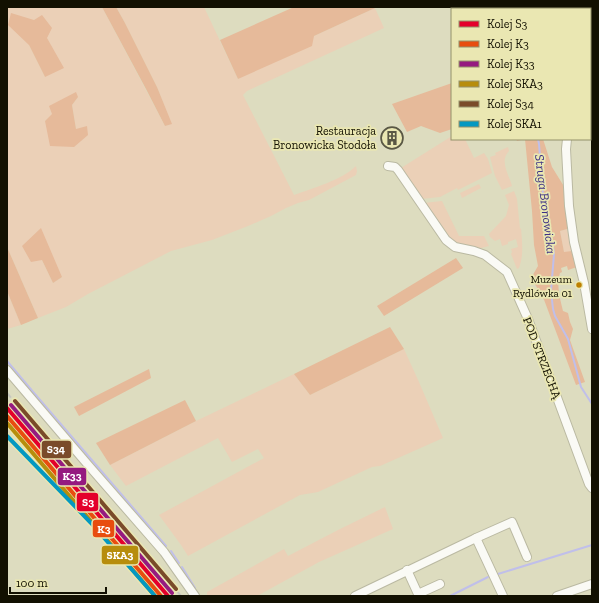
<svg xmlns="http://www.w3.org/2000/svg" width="599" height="603" font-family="'Zilla Slab',serif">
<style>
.green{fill:#ebd0b7;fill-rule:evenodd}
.forest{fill:#e6ba9a}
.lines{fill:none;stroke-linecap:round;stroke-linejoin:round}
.stream{stroke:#c0bfea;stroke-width:2}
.minor-casing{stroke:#bab9a2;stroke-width:10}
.minor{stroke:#fafaf5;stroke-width:8}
.rail{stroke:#c7c7bf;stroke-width:2;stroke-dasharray:6 3;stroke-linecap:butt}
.rail-1-casing{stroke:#eae7b2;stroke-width:7}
.rail-2-casing{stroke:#eae7b2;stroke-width:7}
.rail-3-casing{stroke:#eae7b2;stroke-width:7}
.rail-4-casing{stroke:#eae7b2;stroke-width:7}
.rail-5-casing{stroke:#eae7b2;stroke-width:7}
.rail-6-casing{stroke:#eae7b2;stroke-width:7}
.rail-1{stroke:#e4002b;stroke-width:4}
.rail-2{stroke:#e84d0f;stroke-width:4}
.rail-3{stroke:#951a80;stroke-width:4}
.rail-4{stroke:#b78d0c;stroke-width:4}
.rail-5{stroke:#7a4b2a;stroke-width:4}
.rail-6{stroke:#0498c1;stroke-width:4}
.bus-dot{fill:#be8000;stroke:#eae7b2;stroke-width:1.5}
.labels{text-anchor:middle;stroke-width:3.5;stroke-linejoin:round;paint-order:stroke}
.bus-label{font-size:11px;fill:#121001;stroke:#eae7b2;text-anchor:end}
.poi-label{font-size:12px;fill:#121001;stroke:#eae7b2;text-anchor:end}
.street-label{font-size:12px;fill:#121001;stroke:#eae7b2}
.water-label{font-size:13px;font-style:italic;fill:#3d3185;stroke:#eae7b2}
.line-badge{stroke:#eae7b2;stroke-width:1.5}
.badge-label{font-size:11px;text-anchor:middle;font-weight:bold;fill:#fff}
</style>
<rect width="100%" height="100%" fill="#dddcbf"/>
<g class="green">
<path d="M7 7H102L165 126 171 124 157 87 125 23 116 7H204L238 79 314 36 375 8 384 28 247 91 243 95 294 195C313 188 342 180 356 166L357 171 356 175 309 200 298 203 286 208 271 216 248 226 212 240 171 251 88 294 66 307 38 318 7 247ZM42 16 47 38 45 77 29 45 34 20ZM78 97 72 105 76 129 45 121ZM42 260 62 277 53 283Z"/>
<path d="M452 136V139H465L474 158 484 153 488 159 492 173 458 190 457 188 440 197 421 199 401 168Z"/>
<path d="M508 147 509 151C499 161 509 175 512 186L502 190 495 176 490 157 496 155 495 153Z"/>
<path d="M479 184 481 188 462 198 460 193Z"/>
<path d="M514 191 517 199 520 229 521 228C522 242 524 255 519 268L517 269 511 254 512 252 511 249 518 247 516 239 508 242V244L502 246 500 239 495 241 490 237 489 234 506 216 509 205 505 195Z"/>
<path d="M442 201 459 236H484L489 246 477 249 455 245 424 203Z"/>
<path d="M567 229 572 251 564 253 560 231Z"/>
<path d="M7 291 21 325 7 329Z"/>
<path d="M404 349 419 382 443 438 380 466 372 467 318 492 300 495 188 556 181 545 159 515 264 458 258 449 232 462 218 438 126 486 110 465 196 421 294 374 310 395Z"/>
<path d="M385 507 393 529 319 562 257 596H207V592L284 549 288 556 338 530Z"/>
</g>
<g class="forest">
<path d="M102 7H116L125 23 157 87 172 124 165 126 146 89Z"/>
<path d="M294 7H374L375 8 314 36 312 46 238 79 220 40Z"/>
<path d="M460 7H554V9H461Z"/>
<path d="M11 13 34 20 42 15 52 28 47 38 64 68 45 77 29 45 8 25Z"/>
<path d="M452 83V129L440 133 421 126 407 132 392 104Z"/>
<path d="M76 92 78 97 72 105 76 129 87 126 88 135 74 147 50 146 45 121 52 114 49 106Z"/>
<path d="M516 139H543L552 167 565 188 567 212V229L560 231 564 252 572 251 577 267 568 270 567 266 561 268 562 272 560 273C556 286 560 298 563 311L568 313 570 322 573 329 570 340 585 382 576 385 543 297 531 278 538 266 534 245 532 211 525 139 517 141Z"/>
<path d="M41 228 62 277 53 283 42 260 31 262 22 246Z"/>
<path d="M7 247 38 318 21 325 7 291Z"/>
<path d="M456 258 463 268 384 316 377 306Z"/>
<path d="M390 327 404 349 310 395 294 374Z"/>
<path d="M149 369 151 378 79 416 74 407Z"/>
<path d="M185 400 196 421 110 465 96 443Z"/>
</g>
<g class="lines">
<g class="stream">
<path d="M542 7V9"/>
<path d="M538 139 539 144 544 207 552 240 554 254 551 291 553 309 555 316 568 339 581 387 592 404"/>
<path d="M7 361 34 393 166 546"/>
<path d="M171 551 179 563"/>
<path d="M182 567 195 588"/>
<path d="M498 574 592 545"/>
<path d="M450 596 488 577"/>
</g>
<g class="minor-casing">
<g id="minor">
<path d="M578 9V7"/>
<path d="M567 139 566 149 569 206 574 242 584 283 592 329"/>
<path d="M388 166 395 167 398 170 446 240 455 247 474 251 485 255 507 272 528 319 589 484 592 488"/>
<path d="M7 370 89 466 164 552 195 596"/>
<path d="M476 538 512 522 527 557"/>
<path d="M407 570 418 594 440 584"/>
<path d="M355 596 476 538 503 596"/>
<path d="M557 596 592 584"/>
</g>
</g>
<use href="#minor" class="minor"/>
<path class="rail" d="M7 393 181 596"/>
<g class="rail-1-casing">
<path id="rail-1" d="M7 408 168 596"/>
</g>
<g class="rail-2-casing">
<path id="rail-2" d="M7 416 161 596"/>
</g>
<g class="rail-3-casing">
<path id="rail-3" d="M11 405 172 593"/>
</g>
<g class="rail-4-casing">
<path id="rail-4" d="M7 423 155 596"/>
</g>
<g class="rail-5-casing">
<path id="rail-5" d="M15 401 176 589"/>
</g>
<g class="rail-6-casing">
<path id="rail-6" d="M7 436 91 523 155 596"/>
</g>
<use href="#rail-1" class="rail-1"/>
<use href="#rail-2" class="rail-2"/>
<use href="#rail-3" class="rail-3"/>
<use href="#rail-4" class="rail-4"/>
<use href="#rail-5" class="rail-5"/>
<use href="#rail-6" class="rail-6"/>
</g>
<defs>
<g id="building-ring" transform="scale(1.15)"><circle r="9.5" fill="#eae7b2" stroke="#595744" stroke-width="1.5"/><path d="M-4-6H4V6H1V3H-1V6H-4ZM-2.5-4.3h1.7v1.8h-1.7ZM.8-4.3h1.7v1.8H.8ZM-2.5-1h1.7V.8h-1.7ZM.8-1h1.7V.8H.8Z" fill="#595744"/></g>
</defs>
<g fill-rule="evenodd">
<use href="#building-ring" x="392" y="138"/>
</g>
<circle class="bus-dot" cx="579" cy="285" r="3.5"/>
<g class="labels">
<g class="bus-label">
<text x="572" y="283">Muzeum<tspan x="572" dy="14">Rydlówka 01</tspan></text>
</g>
<g class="poi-label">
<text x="376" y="135">Restauracja<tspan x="376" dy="14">Bronowicka Stodoła</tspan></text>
</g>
<g class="street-label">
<text transform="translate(542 358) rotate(69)" y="4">POD STRZECHĄ</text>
</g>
<g class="water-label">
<text transform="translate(546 204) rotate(83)" y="5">Struga Bronowicka</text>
</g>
</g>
<g class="line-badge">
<rect x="41" y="440" width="31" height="19" rx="4" fill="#7a4b2a"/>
<rect x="57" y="467" width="30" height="19" rx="4" fill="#951a80"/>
<rect x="76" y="492" width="23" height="20" rx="4" fill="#e4002b"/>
<rect x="92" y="519" width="23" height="19" rx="4" fill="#e84d0f"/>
<rect x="101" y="545" width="38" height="20" rx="4" fill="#b78d0c"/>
</g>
<g class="badge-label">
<text x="56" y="453">S34</text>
<text x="72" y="480">K33</text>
<text x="88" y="506">S3</text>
<text x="104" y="533">K3</text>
<text x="120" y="559">SKA3</text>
</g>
<rect width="599" height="603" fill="none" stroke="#121001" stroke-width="16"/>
<rect x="451" y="8" width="140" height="132" fill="#eae7b2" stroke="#94916b"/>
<rect x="459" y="21" width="20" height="6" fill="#e4002b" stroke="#94916b"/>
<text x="487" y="28" font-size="12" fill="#121001">Kolej S3</text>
<rect x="459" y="41" width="20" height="6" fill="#e84d0f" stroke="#94916b"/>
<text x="487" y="48" font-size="12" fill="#121001">Kolej K3</text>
<rect x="459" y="61" width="20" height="6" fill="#951a80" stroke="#94916b"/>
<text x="487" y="68" font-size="12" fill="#121001">Kolej K33</text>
<rect x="459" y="81" width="20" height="6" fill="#b78d0c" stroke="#94916b"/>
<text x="487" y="88" font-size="12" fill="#121001">Kolej SKA3</text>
<rect x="459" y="101" width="20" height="6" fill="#7a4b2a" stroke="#94916b"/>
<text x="487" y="108" font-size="12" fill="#121001">Kolej S34</text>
<rect x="459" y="121" width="20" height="6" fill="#0498c1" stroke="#94916b"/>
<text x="487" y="128" font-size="12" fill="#121001">Kolej SKA1</text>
<path d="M10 587v6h96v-6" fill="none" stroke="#121001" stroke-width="2"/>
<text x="16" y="587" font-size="12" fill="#121001" stroke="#eae7b2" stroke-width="3" paint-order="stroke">100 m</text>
</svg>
